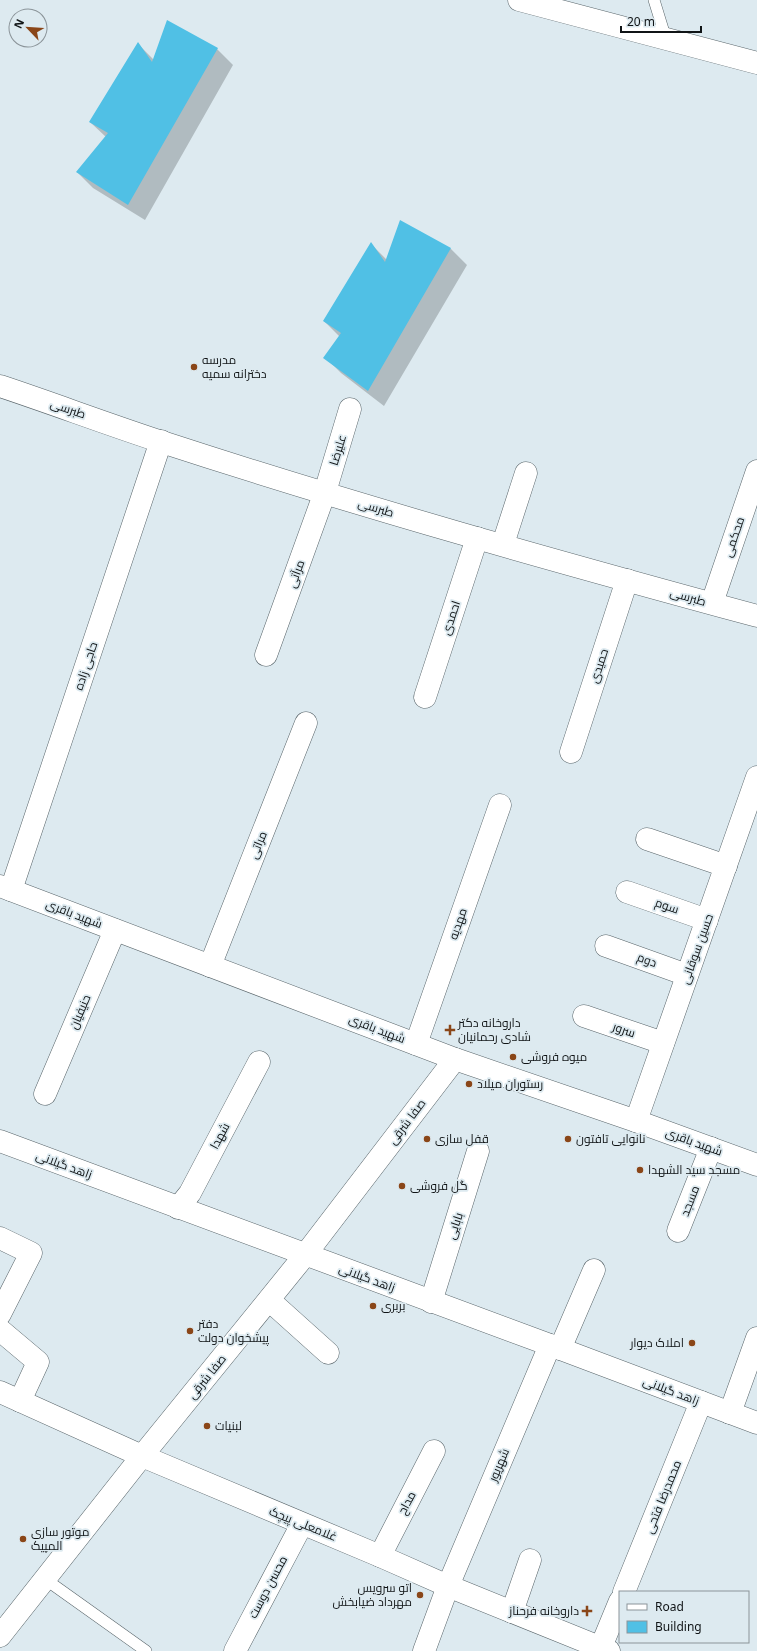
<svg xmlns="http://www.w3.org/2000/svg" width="757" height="1651" font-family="'Noto Sans',Cairo,sans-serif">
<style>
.shadow{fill:#0003}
.building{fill:#50c0e5}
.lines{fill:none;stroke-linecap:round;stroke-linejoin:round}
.lane-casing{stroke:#59656a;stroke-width:12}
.street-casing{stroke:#59656a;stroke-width:23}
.secondary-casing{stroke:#59656a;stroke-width:23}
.lane{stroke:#fff;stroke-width:11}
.street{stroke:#fff;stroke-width:22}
.secondary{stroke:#fff;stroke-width:22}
.poi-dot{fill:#8a4618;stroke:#ddeaf0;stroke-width:1.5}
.labels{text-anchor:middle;stroke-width:3.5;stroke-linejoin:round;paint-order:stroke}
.poi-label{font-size:12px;fill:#101416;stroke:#ddeaf0;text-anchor:start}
.street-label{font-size:12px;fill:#101416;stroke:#ddeaf0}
</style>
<rect width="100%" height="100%" fill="#ddeaf0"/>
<g class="shadow">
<path d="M138 44 154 60 217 49 233 65 145 220 93 188 77 172 106 137 90 122Z"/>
<path d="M401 222 451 249 467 265 384 406 341 373 325 357 340 337 324 321 371 244 387 260Z"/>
</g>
<g class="building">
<path d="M167 20 218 48 128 205 76 172 108 133 89 122 138 42 152 62Z"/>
<path d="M400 220 451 248 368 391 323 358 341 333 323 321 371 242 385 262Z"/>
</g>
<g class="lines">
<g class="lane-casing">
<g id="lane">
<path d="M654 0 666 39"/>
<path d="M45 1579 146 1651"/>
</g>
</g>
<g class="street-casing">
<g id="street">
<path d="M519 0 757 63"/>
<path d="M0 386C54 404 107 424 162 442 358 506 558 562 757 616"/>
<path d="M503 544 526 473"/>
<path d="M712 603 757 471"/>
<path d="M266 655 325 492 350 409"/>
<path d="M425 697 477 538"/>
<path d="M571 752 627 580"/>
<path d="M647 839 726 866"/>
<path d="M0 886 455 1059 636 1121 757 1165"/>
<path d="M11 890 161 441"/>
<path d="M627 892 707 920"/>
<path d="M606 946 687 975"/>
<path d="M210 966 306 723"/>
<path d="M584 1016 663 1043"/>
<path d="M416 1044 500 805"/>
<path d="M45 1094 115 930"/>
<path d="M636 1121 757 777"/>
<path d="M0 1141 550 1345 757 1423"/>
<path d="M178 1208 190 1193 259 1062"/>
<path d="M678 1231 711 1148"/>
<path d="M0 1238 31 1253 0 1314"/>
<path d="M269 1300 328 1353"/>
<path d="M431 1302 478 1151"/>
<path d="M0 1330 38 1362 20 1401"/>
<path d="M560 1349 594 1270"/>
<path d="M0 1392 142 1456 380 1556 448 1586 609 1651"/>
<path d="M730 1413 757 1338"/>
<path d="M380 1556 434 1451"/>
<path d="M624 1592 701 1402"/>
<path d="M512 1612 530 1560"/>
<path d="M601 1647 620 1601"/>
<path d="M235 1651 302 1524"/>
<path d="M424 1651 448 1586 550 1345"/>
</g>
</g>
<g class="secondary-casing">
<path id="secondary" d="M0 1636 142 1456 305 1255 455 1059"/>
</g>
<use href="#lane" class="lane"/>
<use href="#street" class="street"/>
<use href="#secondary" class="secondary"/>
</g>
<g class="poi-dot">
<circle cx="194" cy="367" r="4"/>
<path d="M448 1024h4v4h4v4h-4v4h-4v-4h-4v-4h4z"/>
<circle cx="513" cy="1057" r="4"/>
<circle cx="469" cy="1084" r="4"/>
<circle cx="427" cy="1139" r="4"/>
<circle cx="568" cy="1139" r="4"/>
<circle cx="640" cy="1170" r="4"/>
<circle cx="402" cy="1186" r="4"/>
<circle cx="373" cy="1306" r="4"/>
<circle cx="190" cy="1331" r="4"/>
<circle cx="692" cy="1343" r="4"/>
<circle cx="207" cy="1426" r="4"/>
<circle cx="23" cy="1539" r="4"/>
<circle cx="420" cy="1595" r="4"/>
<path d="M585 1605h4v4h4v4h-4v4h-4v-4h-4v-4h4z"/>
</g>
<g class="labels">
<g class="poi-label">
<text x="202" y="364">مدرسه<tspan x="202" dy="14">دخترانه سمیه</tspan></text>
<text x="458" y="1027">داروخانه دکتر<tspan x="458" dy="14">شادی رحمانیان</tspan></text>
<text x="521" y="1061">میوه فروشی</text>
<text x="477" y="1088">رستوران میلاد</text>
<text x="435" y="1143">قفل سازی</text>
<text x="576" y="1143">نانوایی تافتون</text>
<text x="648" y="1174">مسجد سید الشهدا</text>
<text x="410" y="1190">گل فروشی</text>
<text x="381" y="1310">بربری</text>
<text x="198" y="1328">دفتر<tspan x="198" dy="14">پیشخوان دولت</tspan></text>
<text x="684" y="1347" text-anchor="end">املاک دیوار</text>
<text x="215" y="1430">لبنیات</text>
<text x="31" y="1536">موتور سازی<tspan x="31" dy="14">المپیک</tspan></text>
<text x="412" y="1592" text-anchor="end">اتو سرویس<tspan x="412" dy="14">مهرداد ضیابخش</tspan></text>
<text x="579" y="1615" text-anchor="end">داروخانه فرحناز</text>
</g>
<g class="street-label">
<text transform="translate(68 409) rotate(19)" y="4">طبرسی</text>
<text transform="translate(338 450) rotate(-73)" y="4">علیرضا</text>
<text transform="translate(376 508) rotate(17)" y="4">طبرسی</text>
<text transform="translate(734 537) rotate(-71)" y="4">محکمی</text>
<text transform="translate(296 574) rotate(-70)" y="4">مرآتی</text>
<text transform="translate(688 597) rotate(16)" y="4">طبرسی</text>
<text transform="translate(451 618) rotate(-72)" y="4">احمدی</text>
<text transform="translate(86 666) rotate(-72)" y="4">حاجی زاده</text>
<text transform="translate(599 666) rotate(-72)" y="4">حمیدی</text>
<text transform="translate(258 845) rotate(-68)" y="4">مراتی</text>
<text transform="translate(667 906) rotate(19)" y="4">سوم</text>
<text transform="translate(74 914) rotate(21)" y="4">شهید باقری</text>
<text transform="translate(458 924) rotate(-71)" y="4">مهدیه</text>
<text transform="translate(697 949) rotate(-70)" y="4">حسین سوقانی</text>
<text transform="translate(647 960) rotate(20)" y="4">دوم</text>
<text transform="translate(80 1012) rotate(-67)" y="4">حنیفیان</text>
<text transform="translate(377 1029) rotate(21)" y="4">شهید باقری</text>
<text transform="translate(624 1030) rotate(19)" y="4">سرور</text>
<text transform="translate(407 1122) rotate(-53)" y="4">صفا شرقی</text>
<text transform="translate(220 1136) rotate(-62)" y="4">شهدا</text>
<text transform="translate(694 1142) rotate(20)" y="4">شهید باقری</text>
<text transform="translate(64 1165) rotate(20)" y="4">زاهد گیلانی</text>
<text transform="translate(690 1201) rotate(-69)" y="4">مسجد</text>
<text transform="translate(455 1226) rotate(-72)" y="4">بابایی</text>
<text transform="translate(367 1278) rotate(20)" y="4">زاهد گیلانی</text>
<text transform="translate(207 1377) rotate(-51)" y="4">صفا شرقی</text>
<text transform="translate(671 1391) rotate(21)" y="4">زاهد گیلانی</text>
<text transform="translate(499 1465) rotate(-67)" y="4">شهریور</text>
<text transform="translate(663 1497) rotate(-68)" y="4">محمدرضا فتحی</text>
<text transform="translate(407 1503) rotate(-62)" y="4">مداح</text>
<text transform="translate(303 1524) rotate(22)" y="4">غلامعلی پیچک</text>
<text transform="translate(268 1587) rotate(-62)" y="4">محسن دوست</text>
</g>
</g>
<rect x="619" y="1591" width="130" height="52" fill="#ddeaf0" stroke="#8b9499"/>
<rect x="627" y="1604" width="20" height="6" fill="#ffffff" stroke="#8b9499"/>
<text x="655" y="1611" font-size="12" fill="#101416">Road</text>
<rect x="627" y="1621" width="20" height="12" fill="#50c0e5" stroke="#8b9499"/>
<text x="655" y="1631" font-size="12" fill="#101416">Building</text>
<g transform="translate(28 28) rotate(295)"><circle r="19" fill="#ddeaf0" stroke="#8b9499"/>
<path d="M0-3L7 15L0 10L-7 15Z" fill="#8a4618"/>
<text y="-6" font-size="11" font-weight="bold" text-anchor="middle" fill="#101416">N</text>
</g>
<path d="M621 26v6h80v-6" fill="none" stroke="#101416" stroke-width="2"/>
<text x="627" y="26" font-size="12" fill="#101416" stroke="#ddeaf0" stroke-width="3" paint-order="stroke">20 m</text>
</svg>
